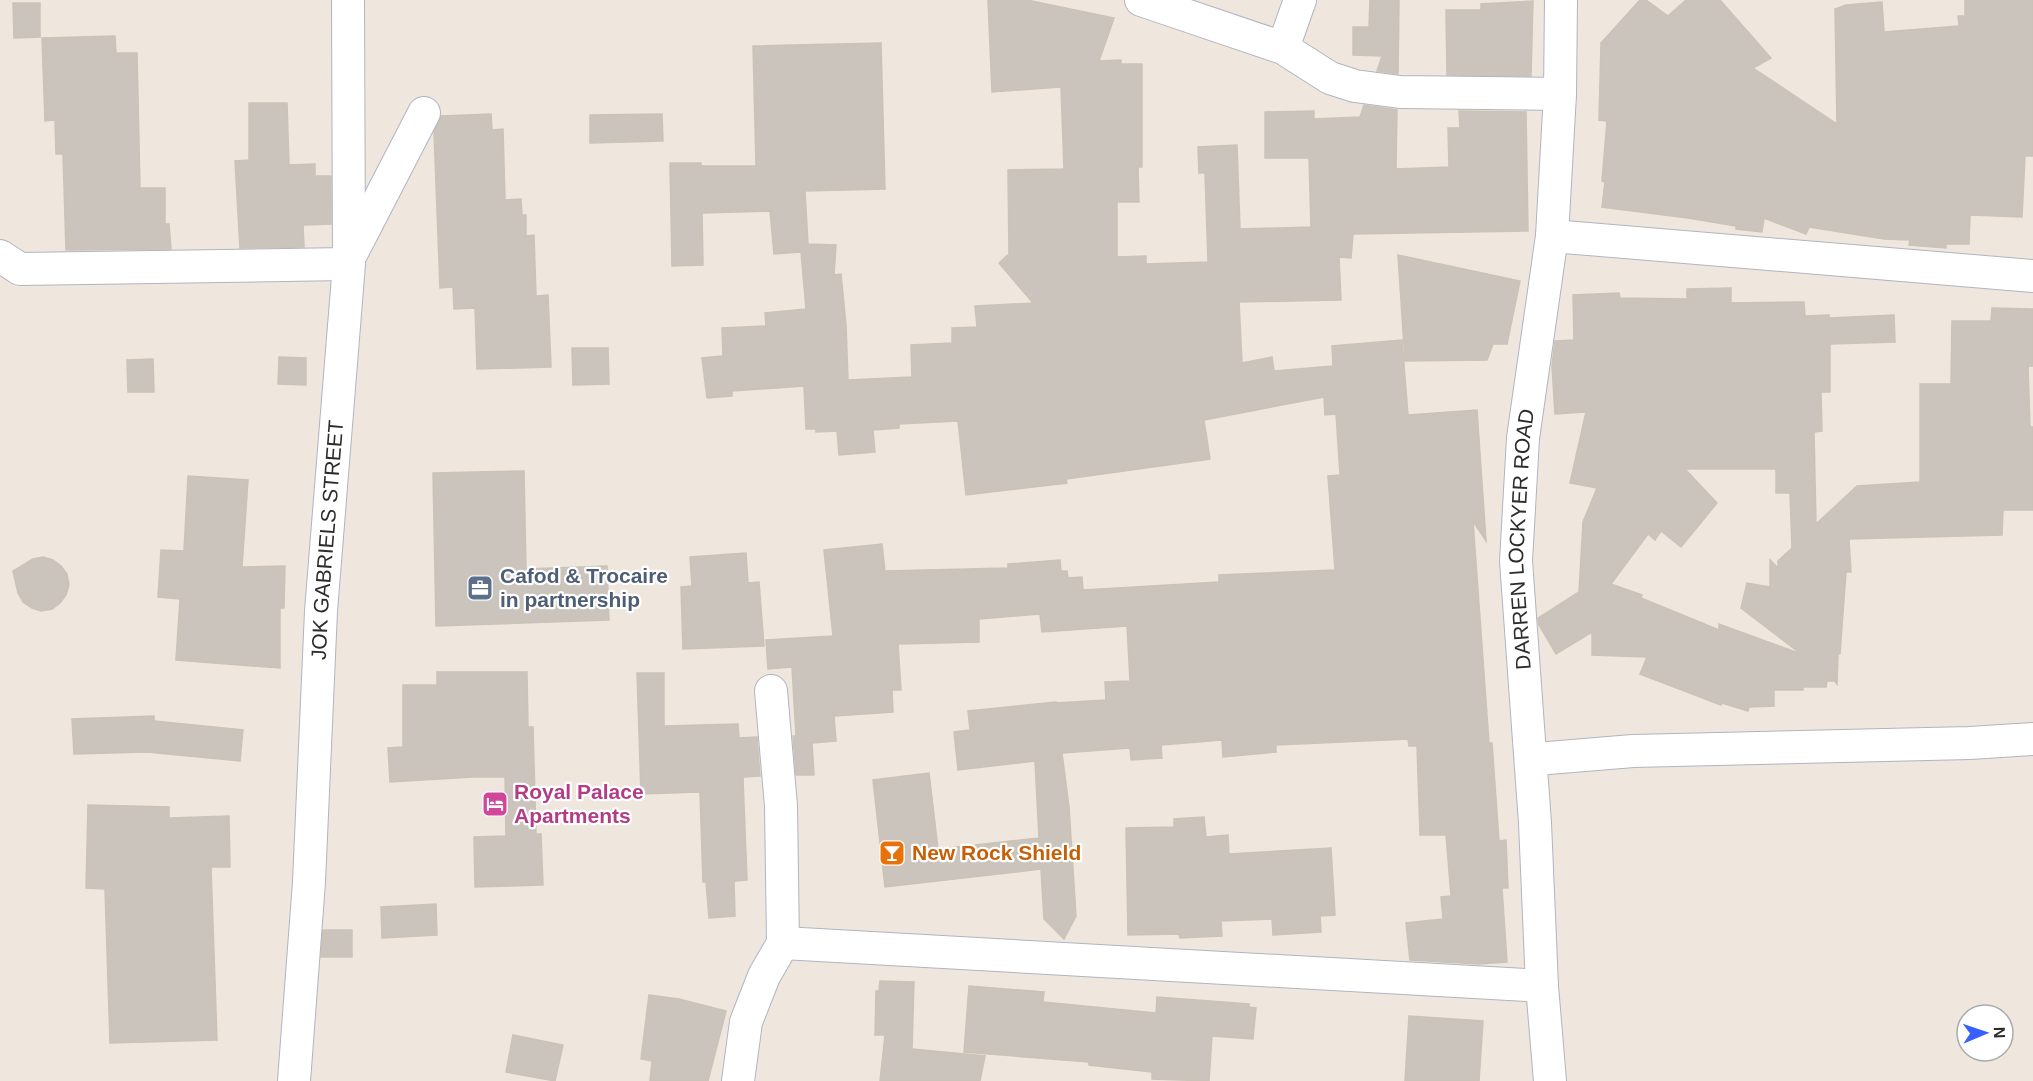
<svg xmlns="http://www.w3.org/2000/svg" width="2033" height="1081" font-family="Helvetica,sans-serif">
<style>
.building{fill:#cac4bc;stroke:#cac3b6;stroke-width:1.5;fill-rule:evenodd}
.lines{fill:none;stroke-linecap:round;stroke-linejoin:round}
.minor-casing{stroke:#b1b4c1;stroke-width:34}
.minor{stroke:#fff;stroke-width:32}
.labels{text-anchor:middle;stroke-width:4.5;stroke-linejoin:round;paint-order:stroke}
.street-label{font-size:21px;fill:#2c2c2c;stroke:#fff}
.service-label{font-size:21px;font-weight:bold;fill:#4e5e75;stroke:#fff;text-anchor:start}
.hotel-label{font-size:21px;font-weight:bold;fill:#b23c85;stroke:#fff;text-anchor:start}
.food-label{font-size:21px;font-weight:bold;fill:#c56008;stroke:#fff;text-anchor:start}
</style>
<rect width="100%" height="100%" fill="#efe7dd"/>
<g class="building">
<path d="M988 0H1027L1114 18 1099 61 1121 60V64H1142V167H1138L1139 202H1117V257L1146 256V264L1208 262 1205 173H1199L1198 147 1237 145 1240 229 1311 227 1309 158H1265V112L1314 111V119L1360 117 1364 105 1397 110 1396 169 1449 167 1448 128H1460L1459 111 1526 112 1528 231 1353 234 1351 258 1339 257 1341 300 1239 302 1242 363 1272 357 1274 371 1333 366 1332 346 1402 340 1408 415 1477 410 1486 541 1473 521 1489 743H1492L1499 841 1506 840 1508 888H1502L1507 962 1479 964 1410 960 1406 923 1443 919 1441 897 1451 896 1446 835H1420L1417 746H1409L1408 739 1276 745V752L1223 757 1222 740 1161 745 1162 758 1131 760 1130 748 1062 753 1069 807 1076 916 1064 939 1044 919 1041 869 885 887 873 780 929 773 938 849 1039 838 1035 761 958 770 954 732 970 730 968 711 1056 702V703L1106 700 1105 682 1130 681 1127 626 1042 632 1040 614 979 619V642L898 644 901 690H892L893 712 834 716 836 741 812 743 814 775H796L793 736H796L792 667 768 669 766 640 833 636 824 550 882 544 885 571 1008 568V564L1060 560 1061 571H1067L1068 578 1082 577 1083 590 1219 582V575L1335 570 1328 476 1340 475 1336 414 1325 415 1324 397 1204 420 1210 459 1066 479 1067 483 966 495 958 421 899 424V428L873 430 875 452 839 455 837 431 816 432V429H806L804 386 732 391V396L707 398 702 358 723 356 722 328 766 326 765 313 806 309 801 252 774 254 770 211 702 213 703 265 672 266 670 163H701V166H756L753 46 881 43 885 189 805 191 808 244 836 245 834 275 841 274 846 325 848 380 912 377 911 345 952 343V328L977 327 975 306 1033 303 999 263 1009 254 1008 170 1064 169 1061 87 992 92Z"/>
<path d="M1370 0H1399L1398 74 1377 71 1382 56 1353 55V27H1369Z"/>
<path d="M1640 0H1646L1668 16 1686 0H1720L1771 58 1753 68 1837 124 1835 9 1846 5 1882 2 1884 32 1959 26 1958 16H1965V0H2033V156H2025L2022 217 1970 215 1969 244H1946V248L1909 245 1910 240 1884 239 1809 227 1806 234 1764 218 1762 232 1736 229V226L1688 218 1602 207 1605 182 1602 181 1607 121 1599 120 1601 43Z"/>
<path d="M1533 1 1531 76 1447 75 1446 10H1481V4Z"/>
<path d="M13 3H40V37L14 38Z"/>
<path d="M115 36 116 53H137L140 188H165V224H169L171 249 66 250 63 154H56L55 120 45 121 42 38Z"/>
<path d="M249 103H287L289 165 315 164V176H331V224L303 225 304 247 240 248 235 161 249 160Z"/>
<path d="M491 114 492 130 503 129 505 200 521 199 522 215H526V236L534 235 536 296 548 295 551 367 477 369 475 308 454 309 453 287 440 288 434 132 441 116Z"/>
<path d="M662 114 663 141 590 143V115Z"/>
<path d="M1398 255 1520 281 1507 344H1493L1487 360 1405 361Z"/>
<path d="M1731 288V303L1804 302 1805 316 1829 315V318L1894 315 1895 342 1830 344V392H1821L1822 431 1814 432 1816 524 1857 486 1920 482V384H1951L1952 321H1991L1992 308 2033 309V366H2028L2030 427H2033V510H2003L2002 535 1849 539 1851 572H1846L1840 654H1838L1837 684 1835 681H1827L1826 687H1803V690H1774V706L1749 707 1748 711 1722 703 1721 705 1640 674 1647 657 1592 655V632L1556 654 1539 625 1538 618 1579 592 1583 522 1597 488 1570 483 1586 412 1555 414 1552 366 1555 341 1574 340 1573 295 1619 293 1620 298 1687 299V289ZM1685 469H1776V493H1790L1792 548 1778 561V568L1770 560V587L1747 583 1741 608 1801 654 1719 624V630L1641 598 1642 595 1611 584 1648 534 1655 540 1661 531 1681 547 1717 503Z"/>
<path d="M572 348H608L609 384 573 385Z"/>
<path d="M279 357 306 358V385L278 384Z"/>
<path d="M153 359 154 392H128L127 360Z"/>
<path d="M524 471 526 569 607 566 609 620 436 626 433 473Z"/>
<path d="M188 476 248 480 242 567 285 566 284 608H280V668L176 660 180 599 158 597 161 550 184 551Z"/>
<path d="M746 553 748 583 759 582 764 646 683 649 681 587 692 586 690 557Z"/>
<path d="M43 557 53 560 61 566 67 574 69 585 66 595 60 603 52 609 41 611 32 608 23 602 18 593 13 571 33 559Z"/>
<path d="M437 672H527L528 727H533L536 834H541L543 885 475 887 474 837 506 836 505 777H473L390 782 388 748 403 747V685H437Z"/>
<path d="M637 673H664V726L738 724 739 738 757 737 760 776 744 777 743 779 747 880 734 881 735 916 709 918 706 882H703L700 792 641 794Z"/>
<path d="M154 716V721L243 730 240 761 147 752 74 754 72 719Z"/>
<path d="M88 805 169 807V818L229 816 230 867H211L217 1040 110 1043 105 889 86 888Z"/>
<path d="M1204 817 1206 837 1228 835 1229 854 1331 848 1335 915 1320 916 1321 932 1273 935 1272 919 1221 921 1222 936 1180 938 1179 934 1128 935 1126 828 1174 827V819Z"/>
<path d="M436 904 437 935 382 938 381 907Z"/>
<path d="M323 930H352V957H321Z"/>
<path d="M880 981 914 982 912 1049 985 1056 980 1081H880L885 1035H875L876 991H879Z"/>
<path d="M969 986 1044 992 1043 1002 1156 1013 1157 997 1249 1004V1007L1256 1008 1253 1039 1212 1036 1209 1081 1152 1079V1072L1089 1065V1062L964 1052Z"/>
<path d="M649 995 679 999 726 1011 708 1081H650L652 1061 641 1059Z"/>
<path d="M1409 1016 1483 1021 1479 1081H1405Z"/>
<path d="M513 1035 563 1045 555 1081 506 1072Z"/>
</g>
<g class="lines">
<g class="minor-casing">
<g id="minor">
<path d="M1141 0 1283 48 1330 78 1355 86 1400 92 1560 94"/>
<path d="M1283 48 1300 0"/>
<path d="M1552 236 2033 276"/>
<path d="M0 256 20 269 346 264 424 113"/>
<path d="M1536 759 1633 751 1970 743 2033 739"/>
<path d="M783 943 1542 986"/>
<path id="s1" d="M294 1081 309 882 321 611 349 264 348 0"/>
<path d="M738 1081 746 1022 764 976 783 943 781 806 771 691"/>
<path id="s2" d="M1550 1081 1542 986 1535 823 1516 561 1523 438 1552 236 1560 94 1561 0"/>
</g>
</g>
<use href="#minor" class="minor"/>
</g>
<defs>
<g id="office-square" transform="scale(1.35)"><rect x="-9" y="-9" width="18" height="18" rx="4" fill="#5c6f8a" stroke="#fff"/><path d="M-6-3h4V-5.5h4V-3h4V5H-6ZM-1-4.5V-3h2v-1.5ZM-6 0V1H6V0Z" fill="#fff"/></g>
<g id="hotel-square" transform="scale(1.35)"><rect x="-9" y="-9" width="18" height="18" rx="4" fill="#d1479c" stroke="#fff"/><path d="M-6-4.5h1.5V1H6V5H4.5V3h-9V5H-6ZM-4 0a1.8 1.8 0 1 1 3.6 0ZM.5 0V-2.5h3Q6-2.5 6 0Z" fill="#fff"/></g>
<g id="bar-square" transform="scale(1.35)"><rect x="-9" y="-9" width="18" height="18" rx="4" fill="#e8710a" stroke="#fff"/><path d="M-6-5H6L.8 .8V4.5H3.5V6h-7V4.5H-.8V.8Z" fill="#fff"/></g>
</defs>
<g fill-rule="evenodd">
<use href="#office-square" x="480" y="588"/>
<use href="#hotel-square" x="495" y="804"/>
<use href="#bar-square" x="892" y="853"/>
</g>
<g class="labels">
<g class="street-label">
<text dy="7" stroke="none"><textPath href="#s2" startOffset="543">DARREN LOCKYER ROAD</textPath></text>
<text dy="7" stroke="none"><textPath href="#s1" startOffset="542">JOK GABRIELS STREET</textPath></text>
</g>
<g class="service-label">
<text x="500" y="583">Cafod &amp; Trocaire<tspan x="500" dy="24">in partnership</tspan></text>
</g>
<g class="hotel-label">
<text x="514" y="799">Royal Palace<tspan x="514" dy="24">Apartments</tspan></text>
</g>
<g class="food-label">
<text x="912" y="860">New Rock Shield</text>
</g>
</g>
<g transform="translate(1985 1033) rotate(88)"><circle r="28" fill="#ffffff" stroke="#ababab" stroke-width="1.5"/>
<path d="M0-4.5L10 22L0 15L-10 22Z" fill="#3a5fff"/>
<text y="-9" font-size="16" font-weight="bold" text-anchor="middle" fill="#2c2c2c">N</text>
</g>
</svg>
